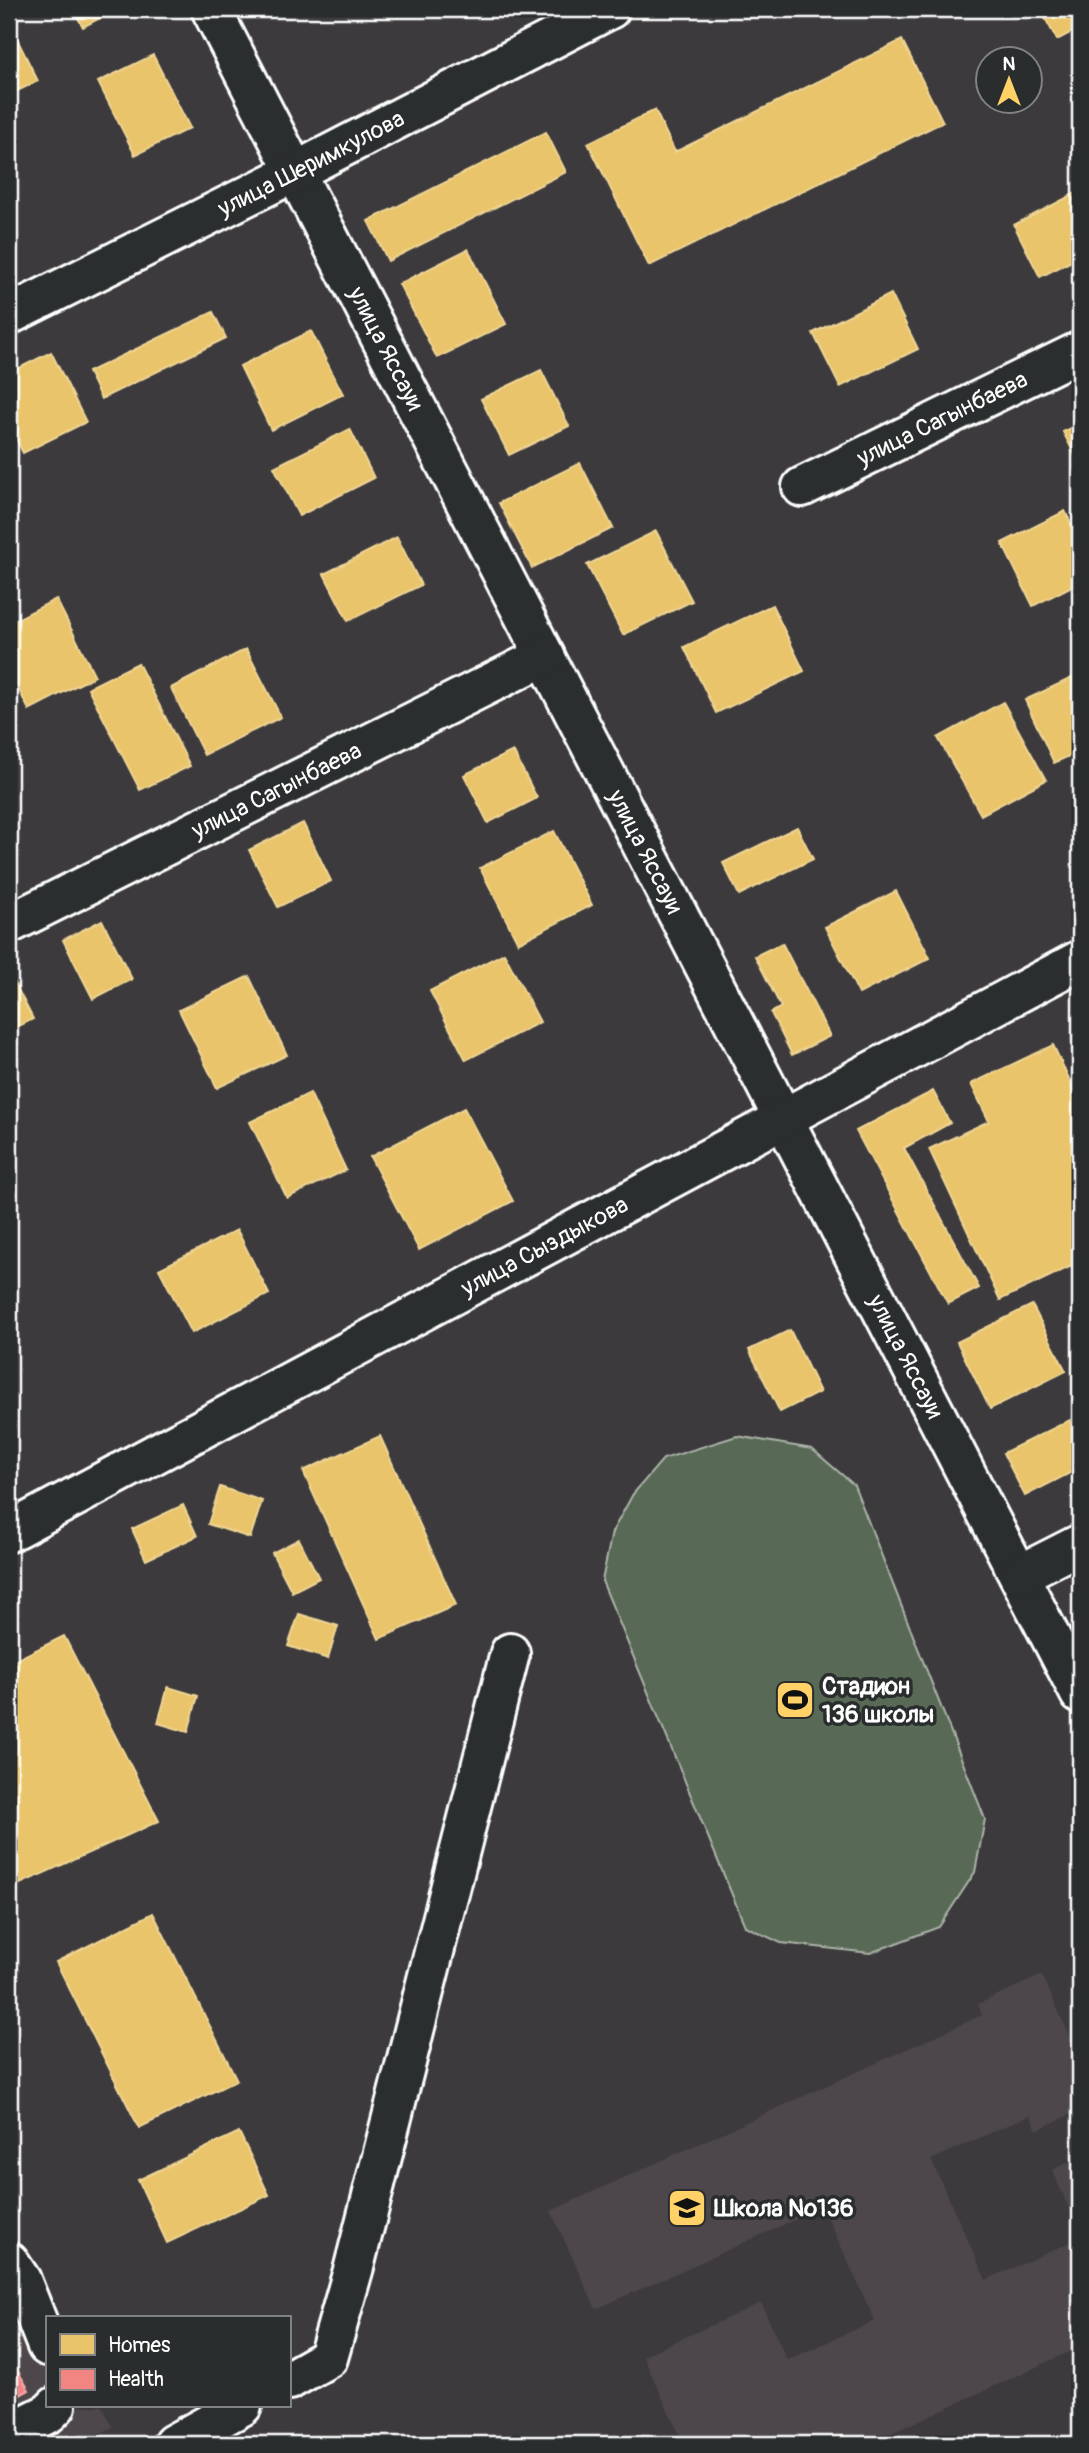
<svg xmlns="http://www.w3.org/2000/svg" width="1089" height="2453" font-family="Pangolin,sans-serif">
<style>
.built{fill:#4e474c}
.green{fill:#586a54;stroke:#acb4aa;stroke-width:2}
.homes{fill:#e9c46a;stroke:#f0d697;stroke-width:2}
.health{fill:#f28482;stroke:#f6a9a8;stroke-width:2}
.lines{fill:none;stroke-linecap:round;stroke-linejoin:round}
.minor-casing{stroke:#fff;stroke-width:44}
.minor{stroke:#2a2d2e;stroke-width:38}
.labels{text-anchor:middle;stroke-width:7;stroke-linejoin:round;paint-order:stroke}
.street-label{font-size:24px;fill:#fff;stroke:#2a2d2e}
.poi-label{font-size:24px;font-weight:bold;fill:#fff;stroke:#2a2d2e;text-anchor:start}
</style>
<rect width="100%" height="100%" fill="#3d3a3d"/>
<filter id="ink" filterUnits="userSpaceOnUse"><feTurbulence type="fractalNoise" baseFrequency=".0143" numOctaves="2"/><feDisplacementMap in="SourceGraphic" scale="14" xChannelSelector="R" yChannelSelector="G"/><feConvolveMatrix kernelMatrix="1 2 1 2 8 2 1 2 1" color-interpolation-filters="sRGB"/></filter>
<g filter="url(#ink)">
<g class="built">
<path d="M1042 1975 1080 2059V2110L1037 2130 1030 2115 931 2160 986 2280 1080 2238V2347L867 2444H684L643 2356 761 2303 787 2360 875 2321 823 2207 596 2309 551 2211 982 2015 978 2004Z"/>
<path d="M1080 2157V2233L1052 2170Z"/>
<path d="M9 2229 56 2318H47V2406H102L113 2427 78 2444H9Z"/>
</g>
<path class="green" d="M737 1436 812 1449 854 1485 985 1819 975 1872 939 1927 870 1953 781 1943 745 1926 602 1581 612 1532 633 1494 663 1459Z"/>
<g class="homes">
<path d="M73 9H117L83 27Z"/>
<path d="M1040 9H1080V28L1057 40Z"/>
<path d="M9 23 38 81 9 95Z"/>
<path d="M902 40 943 122 649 266 588 143 655 110 675 152Z"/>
<path d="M153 55 190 128 135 155 98 82Z"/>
<path d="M546 132 566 172 388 261 368 221Z"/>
<path d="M1080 191V257L1040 277 1014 225Z"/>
<path d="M468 249 506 324 437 358 399 284Z"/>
<path d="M891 294 918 349 840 387 813 333Z"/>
<path d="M213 312 226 338 101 399 88 372Z"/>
<path d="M311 331 343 394 271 430 240 366Z"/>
<path d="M51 352 86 422 23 453 9 425V373Z"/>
<path d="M541 370 569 426 509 455 481 399Z"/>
<path d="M1080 423V465L1063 432Z"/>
<path d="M350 429 374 478 299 516 274 467Z"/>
<path d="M580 463 613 528 532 568 499 503Z"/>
<path d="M1065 511 1080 542V582L1033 606 1002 543Z"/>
<path d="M656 531 692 601 623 635 587 565Z"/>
<path d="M397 537 421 585 348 621 324 574Z"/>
<path d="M56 599 95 676 29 710 9 670V623Z"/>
<path d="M772 605 804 671 716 713 684 647Z"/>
<path d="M246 649 281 717 204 755 171 688Z"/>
<path d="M138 663 190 766 140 790 88 688Z"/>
<path d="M1080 674V751L1054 763 1025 700Z"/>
<path d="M1003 702 1046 780 981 815 938 738Z"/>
<path d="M513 751 537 798 488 823 464 775Z"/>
<path d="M303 823 331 881 278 907 249 850Z"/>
<path d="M797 827 813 859 739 895 723 863Z"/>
<path d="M554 831 592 905 518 943 480 868Z"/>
<path d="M896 891 930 958 859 994 825 927Z"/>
<path d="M102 920 132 979 93 999 63 940Z"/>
<path d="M782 943 830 1036 792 1055 771 1013 781 1007 755 956Z"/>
<path d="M504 953 540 1022 466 1060 430 991Z"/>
<path d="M9 972 33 1019 9 1031Z"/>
<path d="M249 976 287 1055 217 1088 179 1010Z"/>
<path d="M1053 1045 1080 1102V1262L1000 1300 929 1149 989 1121 971 1084Z"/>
<path d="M933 1091 950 1123 904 1148 979 1288 948 1304 856 1131Z"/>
<path d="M310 1093 346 1170 287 1198 250 1122Z"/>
<path d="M464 1108 513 1201 419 1250 370 1157Z"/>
<path d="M237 1230 269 1294 192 1333 159 1269Z"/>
<path d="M1032 1305 1066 1371 990 1409 957 1342Z"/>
<path d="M790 1330 820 1392 780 1412 749 1350Z"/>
<path d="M1070 1420 1080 1441V1468L1025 1496 1003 1453Z"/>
<path d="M380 1436 456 1605 379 1639 303 1471Z"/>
<path d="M220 1487 262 1501 250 1538 208 1524Z"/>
<path d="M183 1505 197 1536 146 1560 132 1529Z"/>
<path d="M299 1539 319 1578 292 1592 272 1553Z"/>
<path d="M299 1614 338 1626 328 1659 288 1646Z"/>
<path d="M64 1636 159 1821 9 1889V1663Z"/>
<path d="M168 1687 198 1696 188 1732 158 1723Z"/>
<path d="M153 1913 237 2080 139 2128 56 1962Z"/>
<path d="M239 2132 269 2195 167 2243 138 2180Z"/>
</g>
<path class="health" d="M9 2356 29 2390 9 2401Z"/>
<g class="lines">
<g class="minor-casing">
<g id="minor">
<path id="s1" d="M211 9 1080 1694"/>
<path id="s2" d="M9 315 295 172 610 9"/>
<path id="s3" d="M802 487 1080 351"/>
<path id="s4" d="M9 924 545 656"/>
<path id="s5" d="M9 1532 1080 960"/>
<path d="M1019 1575 1080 1544"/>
<path d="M9 2262 21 2280 47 2346"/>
<path d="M289 2380 328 2358 354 2267 510 1653"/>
<path d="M9 2433 49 2413 56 2406"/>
<path d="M173 2444 242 2406"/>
</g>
</g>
<use href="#minor" class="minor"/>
</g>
</g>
<defs>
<g id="stadium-square" transform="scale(2.0125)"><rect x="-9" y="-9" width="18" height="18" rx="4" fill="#ffd166" stroke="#2a2d2e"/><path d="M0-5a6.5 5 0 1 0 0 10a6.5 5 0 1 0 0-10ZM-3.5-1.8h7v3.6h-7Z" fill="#111"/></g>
<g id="school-square" transform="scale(2.0125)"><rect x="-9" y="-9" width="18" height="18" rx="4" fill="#ffd166" stroke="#2a2d2e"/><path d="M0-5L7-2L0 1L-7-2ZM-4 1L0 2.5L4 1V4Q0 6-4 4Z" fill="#111"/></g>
</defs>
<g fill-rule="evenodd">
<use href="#stadium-square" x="795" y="1700"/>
<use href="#school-square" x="687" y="2208"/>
</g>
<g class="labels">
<g class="street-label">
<text dy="8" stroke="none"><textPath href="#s2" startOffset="338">улица Шеримкулова</textPath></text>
<text dy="8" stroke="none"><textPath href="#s1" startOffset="382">улица Яссауи</textPath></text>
<text dy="8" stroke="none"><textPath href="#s3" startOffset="156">улица Сагынбаева</textPath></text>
<text dy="8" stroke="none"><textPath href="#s4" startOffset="299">улица Сагынбаева</textPath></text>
<text dy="8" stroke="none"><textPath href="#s1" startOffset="948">улица Яссауи</textPath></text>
<text dy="8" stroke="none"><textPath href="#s5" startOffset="607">улица Сыздыкова</textPath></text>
<text dy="8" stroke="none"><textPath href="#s1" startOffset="1516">улица Яссауи</textPath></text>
</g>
<g class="poi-label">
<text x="822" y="1694">Стадион<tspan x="822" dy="28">136 школы</tspan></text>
<text x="714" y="2216">Школа №136</text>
</g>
</g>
<rect width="1089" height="2453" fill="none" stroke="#2a2d2e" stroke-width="35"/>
<rect x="18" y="18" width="1054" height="2418" fill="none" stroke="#fff" stroke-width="2.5" filter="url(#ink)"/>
<rect x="46" y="2316" width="245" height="91" fill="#2a2d2e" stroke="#7f8182" stroke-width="2"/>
<rect x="60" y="2334" width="35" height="21" fill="#e9c46a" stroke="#7f8182" stroke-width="2"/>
<text x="108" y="2352" font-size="21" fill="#ffffff">Homes</text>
<rect x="60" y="2369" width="35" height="21" fill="#f28482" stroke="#7f8182" stroke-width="2"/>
<text x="108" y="2386" font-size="21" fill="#ffffff">Health</text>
<g transform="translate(1009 80)"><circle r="33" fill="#2a2d2e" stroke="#7f8182" stroke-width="2"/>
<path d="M0-5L12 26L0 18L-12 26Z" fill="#ffd166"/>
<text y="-10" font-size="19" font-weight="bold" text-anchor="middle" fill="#ffffff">N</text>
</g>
</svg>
